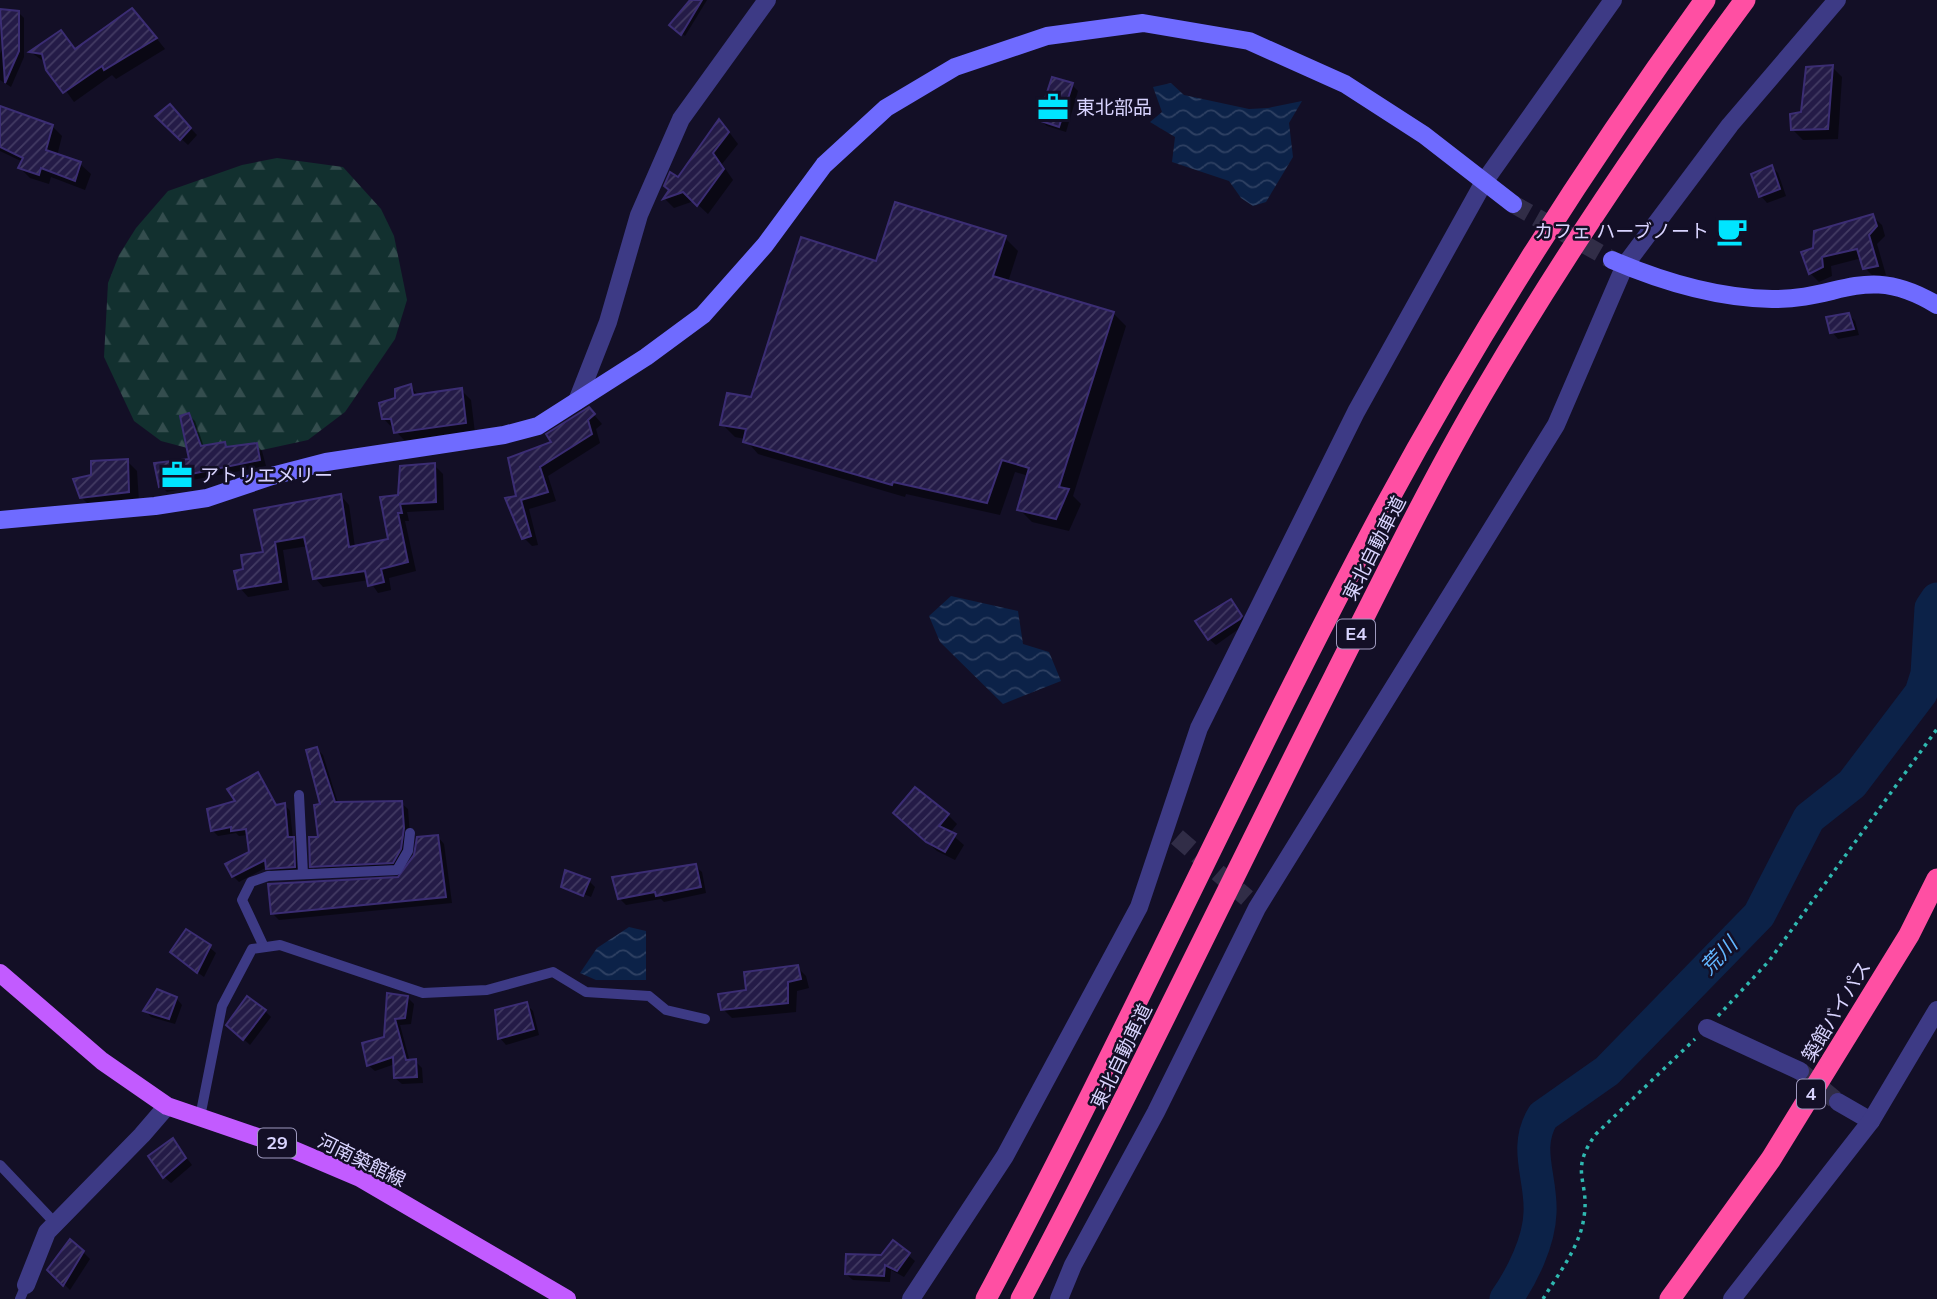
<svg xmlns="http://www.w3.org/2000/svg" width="1937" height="1299" font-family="Mulish,'Noto Sans JP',sans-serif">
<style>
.forest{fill:url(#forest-firs)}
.water{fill:url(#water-waves)}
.shadow{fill:#0007}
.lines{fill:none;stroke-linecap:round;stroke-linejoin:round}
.river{stroke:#0c2248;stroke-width:33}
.building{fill:url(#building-hatch);stroke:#3b2d73;stroke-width:2}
.street-tunnel{stroke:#312d47;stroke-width:18;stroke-dasharray:18 9;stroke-linecap:butt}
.secondary-tunnel{stroke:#312d47;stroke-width:18;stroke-dasharray:18 9;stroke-linecap:butt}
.path{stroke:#2fb8b0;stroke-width:3.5;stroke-dasharray:3.5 5;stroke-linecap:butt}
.lane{stroke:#3d3a85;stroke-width:10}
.street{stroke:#3d3a85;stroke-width:18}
.secondary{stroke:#6f6bff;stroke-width:18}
.primary{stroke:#c25bff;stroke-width:18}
.highway{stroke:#ff4fa3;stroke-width:21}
.labels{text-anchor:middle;stroke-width:5;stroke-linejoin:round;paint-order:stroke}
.shield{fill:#130f26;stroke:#9e99be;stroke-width:2}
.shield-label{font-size:18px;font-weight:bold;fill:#d9d4ff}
.poi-label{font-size:19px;fill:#d9d4ff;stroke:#130f26;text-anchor:start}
.street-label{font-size:19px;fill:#d9d4ff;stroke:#130f26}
.water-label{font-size:21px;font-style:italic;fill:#62b6ff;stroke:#130f26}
</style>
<defs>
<pattern id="forest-firs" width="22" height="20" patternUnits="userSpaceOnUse" patternTransform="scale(1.75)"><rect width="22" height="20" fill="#12302f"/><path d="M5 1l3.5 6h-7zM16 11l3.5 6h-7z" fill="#344d4e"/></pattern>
<pattern id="water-waves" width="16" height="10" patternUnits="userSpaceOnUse" patternTransform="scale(1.75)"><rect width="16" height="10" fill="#0c2248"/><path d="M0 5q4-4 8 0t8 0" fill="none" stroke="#2f4163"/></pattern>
<pattern id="building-hatch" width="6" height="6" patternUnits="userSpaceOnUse" patternTransform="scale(1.75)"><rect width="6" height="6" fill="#241b47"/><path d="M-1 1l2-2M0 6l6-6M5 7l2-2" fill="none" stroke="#433b63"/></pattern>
</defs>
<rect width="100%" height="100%" fill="#130f26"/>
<path class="forest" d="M277 158 343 167 381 209 394 236 407 300 395 339 345 412 308 440 225 458 161 441 134 421 104 357 108 283 119 255 136 228 168 191 242 165Z"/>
<g class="water">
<path d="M1171 83 1184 95 1249 109 1268 108 1302 101 1289 123 1293 157 1266 202 1253 206 1241 198 1229 181 1172 162 1175 137 1150 122 1162 112 1153 87Z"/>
<path d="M951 596 1018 611 1023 644 1049 652 1061 681 1003 704 940 642 929 616Z"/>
<path d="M629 927 646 931V980H596L580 973 597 948Z"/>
</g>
<g class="shadow">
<path d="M692 0H707L685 36 671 25Z"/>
<path d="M19 13 24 18V57L11 87 0 80V54Z"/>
<path d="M142 20 165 49 116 79 112 75 74 102 46 63 32 53 61 32 76 50Z"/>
<path d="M1832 67 1842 77 1838 139 1803 140 1792 129Z"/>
<path d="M1072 85 1078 91 1066 132 1047 126 1040 120Z"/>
<path d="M169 106 197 135 188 145 158 117Z"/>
<path d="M0 107 52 126 62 136 57 156 80 164 91 174 85 190 51 177 49 184 30 178 20 168 23 162 0 151Z"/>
<path d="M729 132 738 144 722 164 733 180 708 214 694 201 674 208 665 199 679 179Z"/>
<path d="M1772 167 1778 173 1786 196 1767 203 1761 196 1753 175Z"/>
<path d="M1872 216 1882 225 1885 236 1877 244 1886 275 1874 277 1865 268 1862 258 1831 266 1832 276 1819 282 1810 273 1815 249Z"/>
<path d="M1005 238 1018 251 1008 282 1113 313 1126 326 1073 496 1081 504 1069 531 1032 522 1019 509 1029 476 1015 472 1000 515 906 494 905 497 758 454 745 439 735 437 722 424 752 399 877 263Z"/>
<path d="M1849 315 1855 321 1859 335 1838 339 1832 332Z"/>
<path d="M410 386 419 396 461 390 471 400 475 433 406 442 383 418Z"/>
<path d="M589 409 602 424 596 429 600 443 548 476 556 501 529 509 538 545 532 546 524 538 518 497 553 443Z"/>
<path d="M188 415 195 421 204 447 224 444 229 449 256 444 262 451 266 466 192 480 193 487 167 492 161 486 191 460Z"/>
<path d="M127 461 137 471 139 502 91 507 81 497 93 476Z"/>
<path d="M434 465 443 474 444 510 407 512 409 521H405L416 571 389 578 391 590 378 593 369 580 323 587 315 578 308 546 283 550 289 590 248 597 240 588 245 571 265 553 256 511 341 496 349 505 355 547 390 540 399 497Z"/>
<path d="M1231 602 1247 623 1216 645 1209 639Z"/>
<path d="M317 749 323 755 338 803H401L408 809 410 836 399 868 318 872 312 866 320 838 322 805Z"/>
<path d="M257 774 277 806 285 805 290 811 293 839 299 844 300 872 274 874 267 867 239 882 233 876 251 853 248 835 239 836 236 833 218 836 212 830Z"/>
<path d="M948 815 957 824 950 833 964 845 955 860 937 851 904 822Z"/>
<path d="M438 837 444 844 452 903 279 920 272 913 399 879 416 855Z"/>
<path d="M695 866 702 872 706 893 664 902 661 899 626 905 619 898Z"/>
<path d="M589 881 595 887 591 897 568 888V891L563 886Z"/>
<path d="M209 947 216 953 204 977 179 959Z"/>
<path d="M797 967 806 976 809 988 797 991 796 1012 732 1018 723 1009 748 992Z"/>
<path d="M388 995 407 997 414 1004 411 1024 400 1025 410 1062 415 1061 422 1068 423 1083 402 1084 395 1078V1064L375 1071 368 1065 386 1039Z"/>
<path d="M176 998 182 1005 175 1024 151 1017 145 1010Z"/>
<path d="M526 1004 533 1011 539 1035 506 1045 500 1038Z"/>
<path d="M265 1011 271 1017 250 1045 235 1031Z"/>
<path d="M173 1140 192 1165 171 1183 164 1177Z"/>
<path d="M83 1252 90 1259 70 1290 50 1270Z"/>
<path d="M908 1255 915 1261 904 1277 891 1270 890 1282 853 1280 846 1274 882 1257Z"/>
</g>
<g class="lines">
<path class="river" d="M1506 1299C1522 1276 1539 1242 1540 1213 1542 1178 1523 1148 1543 1116L1607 1071 1759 915 1809 818 1852 784 1921 693 1927 674 1931 608 1937 599"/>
</g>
<g class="building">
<path d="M690 0H702L681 35 669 25Z"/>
<path d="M132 8 157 38 104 70 102 66 63 93 46 70 42 54 29 52 61 30 75 49Z"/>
<path d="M0 9 19 11V51L5 83Z"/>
<path d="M1833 65 1828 129 1791 130 1790 114 1801 112 1806 67Z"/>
<path d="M1052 77 1073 83 1059 127 1038 120Z"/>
<path d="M170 104 191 128 180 140 155 116Z"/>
<path d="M0 106 53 125 46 150 81 162 75 181 41 168 39 175 18 168 23 158 0 147Z"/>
<path d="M719 119 729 132 713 153 724 169 697 206 683 192 663 199 669 190 664 186 670 172 678 177Z"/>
<path d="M1772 165 1780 189 1759 197 1751 174Z"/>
<path d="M895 202 1006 236 993 276 1114 312 1059 487 1069 489 1056 519 1017 510 1029 468 1002 460 987 503 893 482 892 485 743 442 746 429 720 425 727 393 751 397 801 237 876 261Z"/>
<path d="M1873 214 1877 226 1869 235 1878 266 1863 269 1857 249 1822 257 1823 267 1809 274 1801 252 1813 248 1814 231Z"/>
<path d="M1849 313 1854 329 1830 333 1826 317Z"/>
<path d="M411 384 413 395 462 388 466 423 394 433 391 419H382L379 403 395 398V389Z"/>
<path d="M589 407 595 414 588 420 592 434 540 467 548 492 521 500 531 536 522 539 505 498 516 496 508 458 551 442 546 434Z"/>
<path d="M189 413 201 446 225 442 226 447 257 443 260 460 186 475 188 481 159 487 154 463 189 459 180 416Z"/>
<path d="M128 459 129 492 80 498 73 479 91 475V461Z"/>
<path d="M435 463 436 502 400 504 402 513H398L408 562 381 569 384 582 368 586 365 571 313 579 304 537 275 542 281 582 238 589 234 571 243 569 241 555 263 552 254 510 341 494 349 547 388 539 380 497 398 495 400 466Z"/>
<path d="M1231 599 1242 616 1240 619 1208 640 1195 621Z"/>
<path d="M317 747 335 802 402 801 404 828 401 849 393 863 310 867 309 837H318L314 805 320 804 306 750Z"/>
<path d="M258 772 276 805 285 803 288 837H294L295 867 266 869 265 860 232 877 225 864 249 852 246 829 231 831V827L211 831 207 809 235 801 227 789Z"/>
<path d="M915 787 949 814 939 826 956 834 945 852 926 842 893 813Z"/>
<path d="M438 835 446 897 271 914 268 884 398 877 414 855 417 837Z"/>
<path d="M696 864 701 887 656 896 655 892 618 899 612 877Z"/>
<path d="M565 870 590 879 583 896 561 887Z"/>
<path d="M186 929 211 945 197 973 170 952Z"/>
<path d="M798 965 801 979 788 982V1003L721 1010 718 994 746 990 744 972Z"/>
<path d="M157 989 177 997 169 1019 143 1011Z"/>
<path d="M387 993 408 996 405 1018 395 1019 406 1060 416 1059 417 1077 394 1078 393 1057 367 1066 362 1043 384 1037Z"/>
<path d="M247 996 266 1010 243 1040 226 1025Z"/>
<path d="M527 1002 534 1029 498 1039 495 1010Z"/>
<path d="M173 1138 186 1158 163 1178 148 1156Z"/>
<path d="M70 1239 84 1251 63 1286 47 1270Z"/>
<path d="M893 1240 910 1253 897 1271 885 1265 884 1276 845 1274 846 1254 881 1255Z"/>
</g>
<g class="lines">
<g class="street-tunnel">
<path d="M1177 837 1247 898"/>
<path d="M1800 1071 1838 1102"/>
</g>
<path class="secondary-tunnel" d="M1513 204 1612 260"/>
<g class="path">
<path d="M1718 1016 1769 961 1937 729"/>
<path d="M1543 1299C1558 1274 1580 1247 1584 1217 1590 1180 1568 1172 1596 1134L1695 1039"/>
</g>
<g class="lane">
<path d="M299 795 303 874"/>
<path d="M264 947 242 900 251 882 268 876 397 870 408 851 410 833"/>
<path d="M200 1117 222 1006 252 949 280 945 423 993 487 990 553 972 586 992 649 996 666 1010 705 1019"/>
<path d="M0 1165 55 1223"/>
<path d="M20 1299 26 1285"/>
</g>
<g class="street">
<path d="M577 401 608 322 639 215 681 119 767 0"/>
<path d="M1707 1028 1800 1071"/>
<path d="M1838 1102 1871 1121"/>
<path d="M26 1285 47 1232 142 1135 167 1106"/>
<path d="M911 1299 1005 1156 1139 907 1199 728 1356 412 1484 182 1613 0"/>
<path d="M1059 1299 1073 1265 1156 1112 1257 908 1556 425 1625 265 1730 125 1837 0"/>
<path d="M1732 1299 1871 1121 1937 1010"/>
</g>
<g class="secondary">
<path d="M1612 260C1663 282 1716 298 1772 299 1841 300 1866 262 1937 305"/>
<path d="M0 520 155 506 207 498 272 476 326 462 504 435 538 426 646 357 703 315 765 245 824 165 886 108 955 67 1047 36 1143 23 1249 41 1345 84 1424 135 1513 204"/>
</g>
<path class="primary" d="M0 973 102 1061 167 1106 287 1147 360 1178 567 1299"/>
<g class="highway">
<path d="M986 1299C1124 1040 1244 771 1382 512 1478 334 1587 163 1705 0"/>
<path d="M1021 1299C1130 1094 1229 884 1334 677 1381 584 1427 489 1480 398 1560 261 1650 128 1745 0"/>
<path d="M1670 1299 1771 1159 1909 935 1937 879"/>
</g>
</g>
<defs>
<g id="office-bare" transform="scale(2.415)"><path d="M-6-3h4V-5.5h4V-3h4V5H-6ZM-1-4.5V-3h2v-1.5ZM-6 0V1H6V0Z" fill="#00e5ff" stroke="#130f26" stroke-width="2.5" paint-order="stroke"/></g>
<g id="cafe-bare" transform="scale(2.415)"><path d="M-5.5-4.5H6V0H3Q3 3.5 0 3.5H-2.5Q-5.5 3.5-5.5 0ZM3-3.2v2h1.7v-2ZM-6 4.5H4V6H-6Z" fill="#00e5ff" stroke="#130f26" stroke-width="2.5" paint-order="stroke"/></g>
</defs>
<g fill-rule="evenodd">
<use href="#office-bare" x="1053" y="107"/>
<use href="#cafe-bare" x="1732" y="231"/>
<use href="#office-bare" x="177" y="475"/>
</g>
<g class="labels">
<g class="shield">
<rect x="1337" y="619.5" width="38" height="29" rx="5"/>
<rect x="1797" y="1079.5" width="28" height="29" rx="5"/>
<rect x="258" y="1128.5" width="38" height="29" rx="5"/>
</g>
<g class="shield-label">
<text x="1356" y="640">E4</text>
<text x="1811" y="1100">4</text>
<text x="277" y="1149">29</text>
</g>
<g class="poi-label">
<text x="1076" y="114">東北部品</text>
<text x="1709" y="238" text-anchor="end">カフェ ハーブノート</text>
<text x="200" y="482">アトリエメリー</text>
</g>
<g class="street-label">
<text transform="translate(1374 548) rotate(-63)" y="7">東北自動車道</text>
<text transform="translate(1836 1011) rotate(-59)" y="7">築館バイパス</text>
<text transform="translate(1121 1056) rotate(-64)" y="7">東北自動車道</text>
<text transform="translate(362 1160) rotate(26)" y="7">河南築館線</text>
</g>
<g class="water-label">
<text transform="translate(1719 956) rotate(-46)" y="7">荒川</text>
</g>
</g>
</svg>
